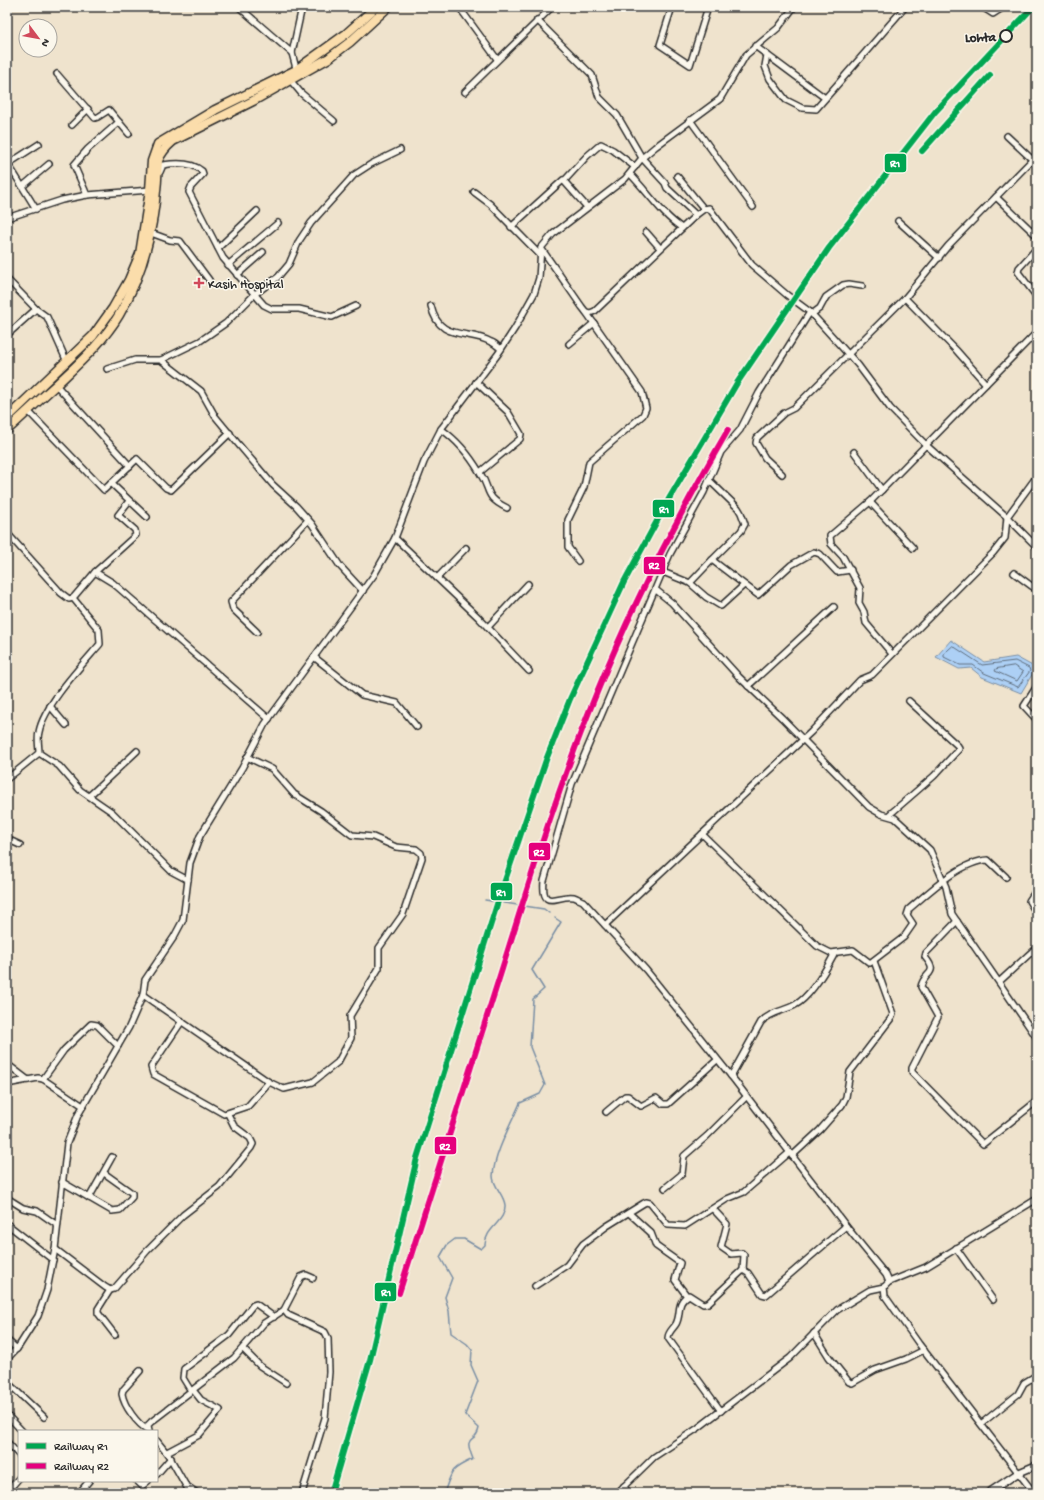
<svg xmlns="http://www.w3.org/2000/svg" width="1044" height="1500" font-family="'Gochi Hand',sans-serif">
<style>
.water{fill:#add0f5;stroke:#798ea4}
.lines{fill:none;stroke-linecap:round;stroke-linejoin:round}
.shore{stroke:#5f6d7c;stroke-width:1}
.stream{stroke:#798ea4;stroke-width:1.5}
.minor-casing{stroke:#2b2b2b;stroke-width:8}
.tertiary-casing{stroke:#2b2b2b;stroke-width:9}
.trunk-casing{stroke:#2b2b2b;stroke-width:11}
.minor{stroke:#fbf7ec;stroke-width:5}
.tertiary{stroke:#fbf7ec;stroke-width:6}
.trunk{stroke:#fbddab;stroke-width:8}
.rail-1-casing{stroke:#fbf7ec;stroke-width:9}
.rail-2-casing{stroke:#fbf7ec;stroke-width:9}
.rail-1{stroke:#00a651;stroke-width:6}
.rail-2{stroke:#e5007d;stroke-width:6}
.stop-dot{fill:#fbf7ec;stroke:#2b2b2b;stroke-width:2}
.poi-dot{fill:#d1495b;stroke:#fbf7ec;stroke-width:1.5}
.labels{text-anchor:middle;stroke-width:3;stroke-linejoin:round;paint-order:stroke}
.stop-label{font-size:13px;font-weight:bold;fill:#2b2b2b;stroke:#fbf7ec;text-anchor:end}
.poi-label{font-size:13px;fill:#2b2b2b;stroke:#fbf7ec;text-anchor:start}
.line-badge{stroke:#fbf7ec;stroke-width:1.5}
.badge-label{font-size:11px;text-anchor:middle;font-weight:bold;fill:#fff}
</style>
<rect width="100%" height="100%" fill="#efe3cd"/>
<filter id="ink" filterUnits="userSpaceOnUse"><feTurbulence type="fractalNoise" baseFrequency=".025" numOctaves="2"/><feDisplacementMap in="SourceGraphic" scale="8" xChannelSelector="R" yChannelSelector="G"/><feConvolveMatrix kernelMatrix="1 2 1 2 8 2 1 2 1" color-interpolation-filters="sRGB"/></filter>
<g filter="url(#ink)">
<path class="water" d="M951 640 984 662 1016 657 1036 668 1021 693 982 677 971 668 959 669 936 657Z"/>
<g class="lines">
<g class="shore">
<path d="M953 646 982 665 1015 661 1029 668 1030 671 1018 687 984 673 973 665H960L944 657V654Z"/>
<path d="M1014 666 1023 672 1017 681 995 671 996 669Z"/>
</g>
<g class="stream">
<path d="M485 900 544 909 549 913"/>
<path d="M444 1493C452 1470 451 1469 473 1459 462 1432 476 1445 479 1428L465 1415 478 1381 471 1365 472 1350 467 1344 451 1333 449 1311 445 1297 452 1278 440 1257 447 1245 455 1239H464L481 1249 485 1245C485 1228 506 1222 505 1205 504 1195 493 1186 493 1176 494 1154 511 1124 520 1103L540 1094 545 1085 530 1047 533 999 544 989 532 970 561 922 555 918"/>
</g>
<g class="minor-casing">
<g id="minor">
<path d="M239 7 292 53"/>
<path d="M459 7 497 59"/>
<path d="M672 7 660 45 690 65 708 7"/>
<path d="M794 7 778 28 746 55 720 99 655 147 642 158 625 179 553 234 541 248 582 307 586 312 590 313 595 311 696 215 704 209 709 208 752 265 787 295 810 312 858 365 890 408 926 445 1007 517 1037 547"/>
<path d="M982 7 993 14 1004 7"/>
<path d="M537 20 592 75 599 97 617 115 642 158 665 183 667 188 696 215"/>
<path d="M755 46 825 98"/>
<path d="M767 55 765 66 770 79 786 100 802 108 816 109 905 7"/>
<path d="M297 72 292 53 302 7"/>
<path d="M57 74 95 118 98 117 109 110 129 134"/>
<path d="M291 81 301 93 334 121"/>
<path d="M465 92 552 7"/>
<path d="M690 120 753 207"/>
<path d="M72 125 88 109"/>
<path d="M1007 136 1037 164"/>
<path d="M7 162 36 209"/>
<path d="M8 164 39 144"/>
<path d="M160 172 163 165C175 163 192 162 202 171L203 174 191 187 189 192 223 258 264 305 272 309H299L332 317 356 306"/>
<path d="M630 174C647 191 662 215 682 228"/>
<path d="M677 176 704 209"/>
<path d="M565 180 587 156 601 144 613 150 635 167"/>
<path d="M23 186 49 164"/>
<path d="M474 192 490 204 540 255"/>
<path d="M87 195 74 165 88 149 119 122"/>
<path d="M996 197 1037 236"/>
<path d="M7 218 62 200 87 195 150 190"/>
<path d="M898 221 939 258"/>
<path d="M511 227 563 180 587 207"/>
<path d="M646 232 660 248"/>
<path d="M151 233 170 240 180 241 209 280"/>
<path d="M218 248 257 211"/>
<path d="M1037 248 1019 268 1018 272 1037 297"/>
<path d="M228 265 278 223"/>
<path d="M237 275 263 252"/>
<path d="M7 279 36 309"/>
<path d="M905 298 956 350 986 384"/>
<path d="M431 306C439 342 468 329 491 342 495 343 498 347 501 349"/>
<path d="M810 312 759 393 740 430 721 452 704 492 670 554 572 784 544 881C541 912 558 894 574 897 577 898 580 900 583 901L646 970 735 1081 846 1226 886 1275 889 1282 884 1287 885 1296 919 1344 1034 1493"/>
<path d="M812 314 820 308 826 297 843 285 849 284 862 286"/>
<path d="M7 335 36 309 47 317 67 362"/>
<path d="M569 344 594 323"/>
<path d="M161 360 200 341 226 323 255 294 278 277 289 264 299 241 311 223 354 175 371 164 400 150"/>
<path d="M107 369 135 360H161L201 391 215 416 239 445 273 485 296 506 312 524 340 566 363 591"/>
<path d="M476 382 508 412 521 434 520 439 480 472"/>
<path d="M56 385 130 466"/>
<path d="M28 411 104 490 137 459 166 488 171 490 230 433"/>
<path d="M441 429C457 440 470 456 480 473 492 491 483 496 507 508"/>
<path d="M854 452 882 490"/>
<path d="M782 474 765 458 756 443 757 438 784 413 794 408 905 298 948 246 1037 155"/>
<path d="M709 480 738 508 741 513 745 524 741 531 712 560"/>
<path d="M111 483 147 517"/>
<path d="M870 502 913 548"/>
<path d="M7 533 61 593 69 599 73 598 95 572 136 535 135 530 118 515 129 501"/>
<path d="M395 538 478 617 529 671"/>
<path d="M578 561 568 547V520L584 487 589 462 643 415 646 408 642 392 586 312"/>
<path d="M95 572 113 583 269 719"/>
<path d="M663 572 690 583 712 560 758 595 791 565 814 552 820 554 837 572 851 570"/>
<path d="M1014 573 1037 590"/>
<path d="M437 578 466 548"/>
<path d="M690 583 706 597 721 606 744 585"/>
<path d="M656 590 672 603 739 677 782 718 869 807 881 814 895 818 930 850 946 887 952 914 1037 1038"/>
<path d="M73 598 99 630 100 644C82 665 44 705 39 732 37 738 39 747 39 753L59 766 80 790 112 812 171 871 188 880"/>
<path d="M488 627 528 584"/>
<path d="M257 632 233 609 231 602 308 520"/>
<path d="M892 654 866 623 864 612 859 603 860 588 843 557 831 544 830 536 870 502 1037 332"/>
<path d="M314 657 362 695 397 703 417 727"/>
<path d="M748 686 834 607"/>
<path d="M1037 686 1024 706 1037 720"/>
<path d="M50 706 66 725"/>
<path d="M7 779 39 753"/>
<path d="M89 796 137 751"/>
<path d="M889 815 934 776 959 749 958 746 909 701"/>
<path d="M702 834 817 946 831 953 853 950 870 963 904 937 913 924 907 915 909 909C929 892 961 861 988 860L1006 877"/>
<path d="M7 839 20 845"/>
<path d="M1037 889 1029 901 1037 914"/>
<path d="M957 921 926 953 925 957C940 975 924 971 921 987L938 1017 912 1068V1072L983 1144 1037 1101"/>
<path d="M605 925 811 732 860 680 872 675 993 553 1005 538 1007 517 1037 476"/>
<path d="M1000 981 1037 947"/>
<path d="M143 995 269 1082 284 1089 313 1082 338 1062 351 1038 350 1016 379 968V948L403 914 422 858 421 853 416 849 396 847 373 837 352 835 321 811 294 794 272 769 247 757"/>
<path d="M182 1021 151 1067 153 1074 224 1114 248 1106 269 1082"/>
<path d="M7 1064 28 1080"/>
<path d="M731 1076 761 1022C770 1012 784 1011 795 1005 810 997 827 968 835 953"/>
<path d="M43 1079 64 1050 91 1024 97 1025 118 1046"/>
<path d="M7 1084 38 1078 43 1079 83 1106"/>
<path d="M606 1112 625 1096H628L641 1106 656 1098 663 1104H668L717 1060"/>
<path d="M792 1156 820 1130 842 1105 846 1097 850 1072 892 1017 893 1014 874 961"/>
<path d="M62 1182 112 1211 120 1210 132 1197V1193L104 1173"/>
<path d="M665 1188 682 1174 684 1156 707 1136 746 1097"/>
<path d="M7 1198 23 1208 37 1211 57 1225"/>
<path d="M89 1198 112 1157"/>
<path d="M713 1209 727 1224 721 1247 731 1254 742 1253 744 1255 743 1270"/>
<path d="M629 1213 651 1233 656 1246 680 1263 675 1280 687 1296"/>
<path d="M7 1224 53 1260"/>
<path d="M956 1248 993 1300"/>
<path d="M55 1249 105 1287 110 1290 114 1289 147 1251 183 1215 219 1187 251 1148 253 1144 250 1138 234 1126 228 1114"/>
<path d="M889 1282 926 1267 1037 1199"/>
<path d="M535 1286 567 1265 583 1244 607 1226 644 1203 646 1202 650 1203 668 1225 685 1226 727 1199 744 1192 789 1153"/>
<path d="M110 1290 98 1309V1313L115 1335"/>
<path d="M814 1333 829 1357 849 1382 852 1383 875 1370 906 1359 924 1350"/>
<path d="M7 1340 17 1349"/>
<path d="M243 1349 260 1366 286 1383"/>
<path d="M7 1359 19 1346 38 1316 47 1290 55 1249 67 1143 78 1115 129 1027 143 995 145 980 174 937 183 920 190 863 200 836 242 768 265 724 374 575 395 538 424 462 441 429 498 354 515 328 534 294 539 278 541 248"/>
<path d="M140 1371 123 1390 122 1394C124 1406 137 1424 148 1430"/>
<path d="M7 1382 44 1417"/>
<path d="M191 1391 183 1378 184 1369 229 1335 253 1305 256 1304 274 1317"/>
<path d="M721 1411 668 1338C668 1332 673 1329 676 1324 682 1313 675 1303 689 1295L703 1304 708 1303 743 1270 748 1273 762 1294 766 1295 846 1226"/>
<path d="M7 1415 22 1431"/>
<path d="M981 1424 1018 1394 1024 1383 1037 1375"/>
<path d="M149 1431 148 1425 151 1422 234 1358 264 1323 284 1310"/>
<path d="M157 1441 169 1456 190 1493"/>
<path d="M7 1442 19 1455"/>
<path d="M167 1452 199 1435 220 1410 201 1400 193 1390"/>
<path d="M157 1474 171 1458"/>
<path d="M137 1481 142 1486 148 1481"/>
<path d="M187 1486 197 1493"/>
<path d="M624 1486 628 1493"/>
<path d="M996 1488 1001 1493"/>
<path d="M7 1492 19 1478"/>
<path d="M79 1493 89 1481"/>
<path d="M302 1493 325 1418 329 1372 328 1338 325 1332 288 1315 284 1310 301 1277 306 1275 313 1278"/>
<path d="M617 1493 654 1457 698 1428 790 1358 837 1310 870 1290 884 1287"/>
</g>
</g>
<g class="tertiary-casing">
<path id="tertiary" d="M988 1493 1018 1473 1037 1465"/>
</g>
<g class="trunk-casing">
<g id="trunk">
<path d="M7 418 93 336 113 308 129 280 140 254 150 190 152 161 158 144 215 110 296 70 346 34 376 7"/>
<path d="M7 430C24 415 39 400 56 385 78 364 103 342 119 315 147 267 156 216 158 161 161 152 166 147 173 141L253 101 329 58 350 42 388 7"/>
</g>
</g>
<use href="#minor" class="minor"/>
<use href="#tertiary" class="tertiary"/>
<use href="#trunk" class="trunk"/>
<g class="rail-1-casing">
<g id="rail-1">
<path d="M922 151 990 75"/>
<path d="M331 1493 370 1360 417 1158 499 898 546 760 570 699 624 582 670 497 737 383 829 248 935 112 1033 7"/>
</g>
</g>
<g class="rail-2-casing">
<path id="rail-2" d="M399 1293C433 1185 467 1077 502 969 531 876 560 782 597 692 634 601 679 514 728 430"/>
</g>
<use href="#rail-1" class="rail-1"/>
<use href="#rail-2" class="rail-2"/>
</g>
</g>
<circle class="stop-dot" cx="1006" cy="36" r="6"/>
<path class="poi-dot" d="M197 277h4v4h4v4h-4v4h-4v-4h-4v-4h4z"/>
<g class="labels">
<g class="stop-label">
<text x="996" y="41">Lohta</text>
</g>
<g class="poi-label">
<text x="208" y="288">Kasih Hospital</text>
</g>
</g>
<g class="line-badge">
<rect x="884" y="153" width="23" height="20" rx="4" fill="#00a651"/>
<rect x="652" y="499" width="23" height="19" rx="4" fill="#00a651"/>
<rect x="643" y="556" width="23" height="19" rx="4" fill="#e5007d"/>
<rect x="528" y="842" width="23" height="19" rx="4" fill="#e5007d"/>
<rect x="490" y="882" width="23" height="19" rx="4" fill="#00a651"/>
<rect x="434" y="1136" width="23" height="19" rx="4" fill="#e5007d"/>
<rect x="374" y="1282" width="23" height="20" rx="4" fill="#00a651"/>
</g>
<g class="badge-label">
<text x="895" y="167">R1</text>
<text x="664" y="513">R1</text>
<text x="654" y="569">R2</text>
<text x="539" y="856">R2</text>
<text x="501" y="896">R1</text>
<text x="445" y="1150">R2</text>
<text x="386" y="1296">R1</text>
</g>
<rect width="1044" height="1500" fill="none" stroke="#fbf7ec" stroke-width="24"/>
<rect x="12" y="12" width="1020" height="1476" fill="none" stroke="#2b2b2b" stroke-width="1.5" filter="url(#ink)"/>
<rect x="18" y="1430" width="140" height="52" fill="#fbf7ec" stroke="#a8a59f"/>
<rect x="26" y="1443" width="20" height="6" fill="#00a651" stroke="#a8a59f"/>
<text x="54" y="1450" font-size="12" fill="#2b2b2b">Railway R1</text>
<rect x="26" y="1463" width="20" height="6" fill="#e5007d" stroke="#a8a59f"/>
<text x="54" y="1470" font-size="12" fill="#2b2b2b">Railway R2</text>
<g transform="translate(38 38) rotate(122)"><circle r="19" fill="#fbf7ec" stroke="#a8a59f"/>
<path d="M0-3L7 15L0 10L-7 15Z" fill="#d1495b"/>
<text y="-6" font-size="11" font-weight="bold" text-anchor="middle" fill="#2b2b2b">N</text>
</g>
</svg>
